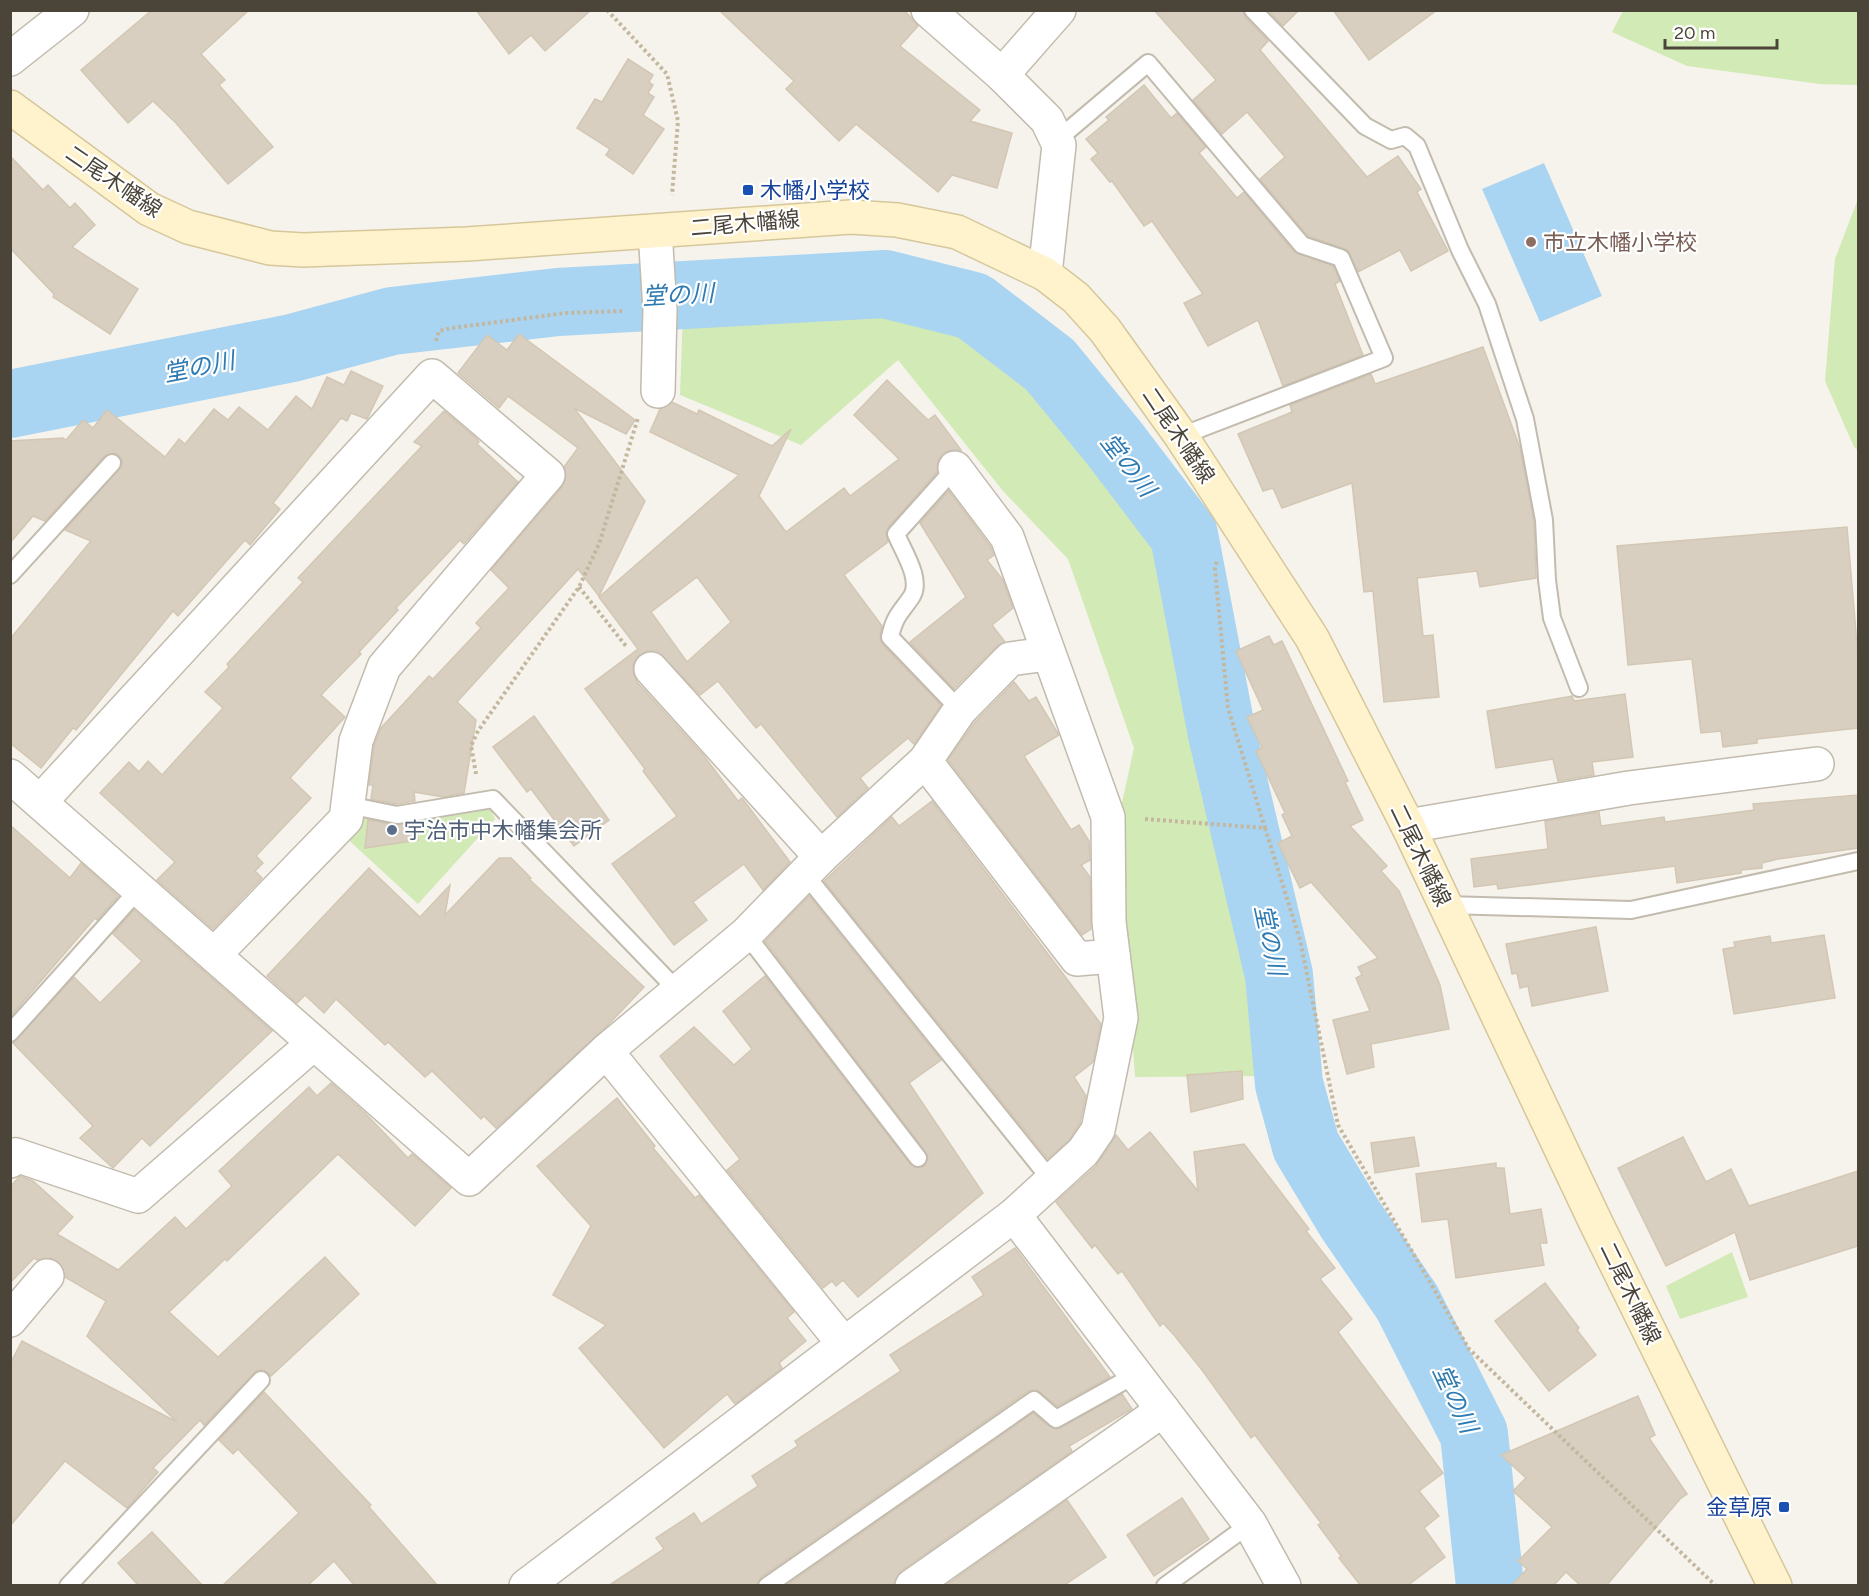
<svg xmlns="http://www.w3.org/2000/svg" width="1869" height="1596" font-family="Figtree,'Noto Sans JP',sans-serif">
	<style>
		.green { fill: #d2eab5 }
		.water { fill: #a9d4f2 }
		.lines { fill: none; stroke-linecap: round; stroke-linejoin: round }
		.river { stroke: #a9d4f2; stroke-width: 68 }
		.building { fill: #d8cfc1; stroke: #d3c7b4; stroke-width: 1.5; fill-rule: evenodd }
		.lane-casing { stroke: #c2bbae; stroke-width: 20 }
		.street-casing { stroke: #c2bbae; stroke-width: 36 }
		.secondary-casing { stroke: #d6c79b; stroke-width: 36 }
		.path { stroke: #c4b79f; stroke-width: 4; stroke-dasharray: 3 3; stroke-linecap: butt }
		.lane { stroke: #fff; stroke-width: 16 }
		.street { stroke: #fff; stroke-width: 33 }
		.secondary { stroke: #fff3cd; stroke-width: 33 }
		.transit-dot { fill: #1a4fb4; stroke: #fff; stroke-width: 2 }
		.education-dot { fill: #8d6e63; stroke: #fff; stroke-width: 2 }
		.service-dot { fill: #5c6f8a; stroke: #fff; stroke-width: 2 }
		.labels { text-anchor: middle; stroke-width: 4.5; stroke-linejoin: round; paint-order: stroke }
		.street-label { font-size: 22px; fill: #4b4439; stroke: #fff }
		.transit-label { font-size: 22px; fill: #164399; stroke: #fff; text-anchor: start }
		.education-label { font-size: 22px; fill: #785e54; stroke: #fff; text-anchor: start }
		.service-label { font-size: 22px; fill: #4e5e75; stroke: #fff; text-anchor: start }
		.water-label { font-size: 24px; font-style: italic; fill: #2e7ab2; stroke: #fff }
	</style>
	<rect width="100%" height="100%" fill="#f6f3ec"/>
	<g class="green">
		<polygon points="1623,11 1858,11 1858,85 1820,84 1687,66 1612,32"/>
		<polygon points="1858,199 1858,450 1854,447 1825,381 1835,259"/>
		<polygon points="887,305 967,322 1039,377 1164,546 1263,973 1269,1076 1135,1077 1118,821 1134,748 1068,559 1003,491 898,360 801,445 680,395 683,310"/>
		<polygon points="489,807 495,819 418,904 342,834 354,813 399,823 431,815"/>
		<polygon points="1732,1252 1748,1297 1680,1319 1666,1286"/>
	</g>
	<polygon class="water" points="1544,163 1602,296 1540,322 1482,189"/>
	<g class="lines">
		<polyline class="river" points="10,404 292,348 392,321 558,302 885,284 973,306 1050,365 1114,443 1184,535 1222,734 1279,975 1289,1084 1306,1146 1350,1219 1407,1302 1474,1434 1490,1586"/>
	</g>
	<g class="building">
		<polygon points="152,10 249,10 201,54 225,80 219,85 273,147 228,184 176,123 153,101 128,123 81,70"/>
		<polygon points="476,10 591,10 545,51 531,35 509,54"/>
		<polygon points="719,10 904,10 918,26 900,46 980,110 970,121 1012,133 997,188 952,175 938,192 856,124 839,141 786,89 794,81"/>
		<polygon points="1154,10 1243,10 1245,17 1268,41 1260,50 1367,177 1398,156 1421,189 1417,192 1448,251 1411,271 1400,250 1358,272 1348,250 1308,236 1260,179 1285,157 1247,112 1222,134 1193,100 1216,80"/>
		<polygon points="1268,10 1299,10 1283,26"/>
		<polygon points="1333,10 1437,10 1369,60"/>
		<polygon points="628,59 653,75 649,82 653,85 648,93 654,97 643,115 664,129 633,174 606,155 610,149 577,128 595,99 602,102"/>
		<polygon points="1144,85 1171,118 1177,113 1206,147 1199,153 1237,198 1244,192 1294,252 1333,266 1340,281 1335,284 1363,355 1283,386 1258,320 1208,346 1184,303 1203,294 1152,221 1144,226 1112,181 1110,182 1091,159 1098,153 1086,139 1109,120 1106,117"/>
		<polygon points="10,156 43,190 48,185 70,208 75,203 95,225 72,247 138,289 110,334 53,297 54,294 10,248"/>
		<polygon points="519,334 635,420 626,434 574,408 645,501 599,596 578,569 457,702 476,720 464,793 443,797 414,792 415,801 397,804 371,799 373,785 369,785 374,746 381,728 429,676 433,679 481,628 476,623 509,588 491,570 562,487 566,478 564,467 578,448 508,396 499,408 458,373 487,335 507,350"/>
		<polygon points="1483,347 1520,448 1534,521 1536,578 1480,587 1477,571 1417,578 1423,636 1433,635 1439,697 1384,702 1373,591 1364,592 1352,483 1282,508 1273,488 1263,491 1238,434 1292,412 1290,405 1371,374 1375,384"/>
		<polygon points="351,371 383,386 367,419 351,413 347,421 341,418 273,503 280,509 250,545 245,540 178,616 173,611 76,730 73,728 41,768 10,743 10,639 91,541 65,530 122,465 122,459 115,453 105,456 45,521 33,516 10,543 10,441 63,438 66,440 83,420 93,428 107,410 165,457 179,439 185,444 214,409 228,420 239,407 268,430 296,396 312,409 327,377 344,385"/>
		<path d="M887 380 928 420 935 415 961 450H952L943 453 938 461 937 472 888 528 886 533 888 542 844 575 882 626 880 635 882 644 941 705 914 744 908 738 860 778 868 788 837 817 761 724 756 728 718 681 700 695 657 651H647L638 656 633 664V672L637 682 704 756 738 801 742 798 790 862 763 890 744 864 693 902 707 920 674 945 612 864 677 816 643 771 645 769 585 689 638 649 599 597 739 475 650 432 660 409 672 402 697 414 699 410 772 446 791 429 759 496 786 532 844 488 850 496 899 459 854 415ZM697 577 731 622 687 662 651 612Z"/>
		<polygon points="444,411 477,439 479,442 477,444 518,482 464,544 460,540 396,608 398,610 359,652 361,654 321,695 345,717 290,778 311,798 256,856 263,863 255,871 262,878 213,929 157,880 175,862 100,793 129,762 139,772 148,761 162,775 223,708 205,692 229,667 227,664 303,582 298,578 422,446 414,442"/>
		<polygon points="949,491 990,546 994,555 987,560 1003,580 1013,608 992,625 1005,642 997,646 954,689 910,642 966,597 920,523"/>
		<polygon points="1847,527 1858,656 1858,728 1757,739 1757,743 1723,747 1721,731 1701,733 1692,659 1628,665 1617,546"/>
		<polygon points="1269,636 1274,645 1282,641 1348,781 1345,782 1363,820 1350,826 1387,866 1381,871 1399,891 1440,985 1449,1029 1371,1044 1374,1067 1347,1074 1333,1020 1370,1011 1356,978 1362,975 1358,967 1378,958 1311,882 1300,888 1278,843 1292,836 1282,815 1285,813 1256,751 1262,748 1247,717 1263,710 1236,651"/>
		<polygon points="1014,682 1029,701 1036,697 1059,735 1024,756 1071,830 1079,825 1089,841 1090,860 1081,865 1090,877 1091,929 1082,935 948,760 975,722"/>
		<polygon points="1625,694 1633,757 1592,762 1594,775 1558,781 1553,759 1496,768 1487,711 1572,696 1574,701"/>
		<polygon points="534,716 609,820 574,846 531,789 527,792 493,747"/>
		<polygon points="1858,795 1858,848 1778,859 1762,863 1762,868 1741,870 1741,873 1677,883 1675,866 1498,889 1497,884 1474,887 1471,859 1548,849 1545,821 1599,812 1601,826 1664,817 1665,822 1754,810 1753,804"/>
		<polygon points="932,801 1101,1024 1093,1062 1074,1077 1086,1096 1080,1123 1069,1140 1048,1159 824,881 892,817 899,826"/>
		<polygon points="368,820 395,825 416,822 418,840 365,848"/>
		<polygon points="10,825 70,878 81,863 118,896 97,920 95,918 10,1017"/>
		<polygon points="499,858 511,858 531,878 529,879 644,987 608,1025 496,1128 484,1116 481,1119 432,1071 425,1077 388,1042 385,1045 336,999 324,1013 305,995 297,1003 267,976 369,868 420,917 450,885 445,915"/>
		<polygon points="809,896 941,1060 909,1083 983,1193 858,1297 843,1280 836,1286 832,1281 823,1288 727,1170 740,1159 660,1056 694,1027 734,1065 752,1049 723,1011 765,976 910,1164 919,1168 925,1166 928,1157 926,1152 765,941"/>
		<polygon points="134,910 272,1031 150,1146 142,1138 113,1168 80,1138 93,1126 13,1043 74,977 100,1003 142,961 113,934"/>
		<polygon points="1596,927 1608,991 1532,1006 1528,986 1520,988 1517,973 1512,974 1506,944"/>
		<polygon points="1824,935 1835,998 1734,1014 1723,949 1735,947 1734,942 1770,936 1771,943"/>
		<polygon points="1242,1071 1243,1099 1191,1112 1187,1075"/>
		<polygon points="331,1083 366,1114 408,1158 412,1154 451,1188 415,1226 338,1154 227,1261 225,1259 169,1312 218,1357 325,1257 359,1294 271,1376 264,1370 257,1370 204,1425 200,1420 153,1468 158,1472 127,1508 65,1461 10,1526 10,1364 22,1341 177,1422 87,1336 106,1301 65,1277 59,1262 51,1258 37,1260 34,1258 10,1283 10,1187 20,1176 33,1181 73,1217 57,1234 118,1270 175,1217 186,1229 232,1186 219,1171 309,1087 317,1096"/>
		<polygon points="617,1098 655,1146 653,1148 695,1198 699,1195 794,1312 787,1318 806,1341 779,1363 782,1368 735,1404 727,1394 664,1448 579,1348 606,1325 553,1295 591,1226 537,1166"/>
		<polygon points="1150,1132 1198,1191 1194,1152 1244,1144 1309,1229 1306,1231 1335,1268 1320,1279 1352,1319 1338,1332 1443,1473 1419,1491 1439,1516 1424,1528 1445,1557 1407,1586 1361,1586 1339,1558 1341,1556 1318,1525 1321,1523 1255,1435 1251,1438 1202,1370 1174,1335 1163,1323 1160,1326 1122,1271 1118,1274 1095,1245 1092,1248 1056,1202 1096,1166 1116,1135 1128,1150"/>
		<polygon points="1414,1137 1419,1166 1375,1173 1371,1143"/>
		<polygon points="1683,1137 1706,1182 1731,1169 1749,1206 1858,1171 1858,1246 1750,1280 1735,1232 1666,1266 1618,1168"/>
		<polygon points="1496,1163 1496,1168 1504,1168 1510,1214 1541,1209 1547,1243 1540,1243 1544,1265 1456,1278 1448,1219 1422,1222 1416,1174"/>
		<polygon points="1015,1248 1110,1377 1057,1406 1037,1390 1028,1391 761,1577 757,1586 608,1586 664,1549 656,1538 694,1513 701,1524 758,1486 752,1476 798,1446 795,1441 901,1371 890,1355 984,1295 972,1277"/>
		<polygon points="1545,1283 1579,1328 1577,1330 1596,1355 1549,1391 1495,1321"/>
		<polygon points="264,1392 371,1505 369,1507 438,1586 355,1586 334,1561 307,1586 222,1586 299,1513 238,1449 233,1454 219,1440"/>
		<polygon points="1122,1394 1132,1409 1069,1446 1072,1451 901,1571 894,1586 786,1586 1033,1413 1050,1427 1060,1428"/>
		<polygon points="1638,1396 1655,1435 1649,1438 1687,1494 1680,1499 1606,1586 1581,1586 1566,1572 1553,1586 1511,1586 1527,1569 1518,1561 1552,1527 1513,1491 1526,1478 1501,1455"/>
		<polygon points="1182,1498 1209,1539 1154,1576 1127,1535"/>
		<polygon points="1067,1500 1106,1557 1063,1586 945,1586"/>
		<polygon points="152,1532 203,1586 139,1586 118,1563"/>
	</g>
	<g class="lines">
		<g class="lane-casing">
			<g id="lane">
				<polyline points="1253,10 1365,126 1391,140 1405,136 1417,146 1460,250 1487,304 1525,419 1544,520 1547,580 1552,618 1579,688"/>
				<polyline points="1057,140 1148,63 1302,245 1341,258 1384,358 1181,436"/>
				<path d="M955 468 896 534C903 551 922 579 912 596 900 614 895 615 890 637L960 710"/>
				<polyline points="10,575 112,463"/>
				<polyline points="348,805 397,815 493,799 678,991"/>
				<polyline points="805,874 1051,1180"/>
				<polyline points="1446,905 1631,910 1858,861"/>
				<polyline points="746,934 918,1158"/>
				<polyline points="10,1033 139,889"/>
				<polyline points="68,1586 261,1380"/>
				<polyline points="767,1586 1034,1400 1056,1419 1135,1375"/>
				<polyline points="1165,1586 1250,1524"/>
			</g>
		</g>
		<g class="street-casing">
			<g id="street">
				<polyline points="928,10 1002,75 1047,120 1059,145 1045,274"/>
				<polyline points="10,59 72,10"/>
				<polyline points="1002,75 1059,10"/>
				<polyline points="655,231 660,310 658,391"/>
				<polyline points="651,669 821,857"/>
				<polyline points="925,761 1077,959 1113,956"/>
				<polyline points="10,776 469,1179 606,1051 746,934 821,857 925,761 960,710 1010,659 1047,654"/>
				<polyline points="40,802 432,376 548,475 384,667 356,741 346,819 214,955"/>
				<polyline points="1408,826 1629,788 1817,764"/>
				<polyline points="606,1051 844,1344"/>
				<polyline points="10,1161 16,1155 138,1196 314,1043"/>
				<polyline points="1014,1215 1250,1524 1284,1586"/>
				<polyline points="10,1320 47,1276"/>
				<polyline points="526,1586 1014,1215 1083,1152 1098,1130 1121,1018 1109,922 1108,817 1007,537 955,468"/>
				<polyline points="912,1586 1163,1410"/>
			</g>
		</g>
		<g class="secondary-casing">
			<polyline id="secondary" points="10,107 149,209 188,227 270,248 303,250 467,244 851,217 897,220 957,232 1045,274 1076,298 1105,330 1181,436 1312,638 1408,826 1596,1223 1775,1586"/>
		</g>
		<g class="path">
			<polyline points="607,10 667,74 678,121 672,195"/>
			<polyline points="436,341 439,331 452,328 566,313 623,311"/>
			<polyline points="579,587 626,646"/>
			<polyline points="476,774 471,746 478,731 579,587 599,544 638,418"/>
			<polyline points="1145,819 1265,828 1228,708 1215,569 1217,560"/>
			<polyline points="1265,828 1300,940 1338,1125 1469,1349 1716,1586"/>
		</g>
		<use href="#lane" class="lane"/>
		<use href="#street" class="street"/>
		<use href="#secondary" class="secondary"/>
	</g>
	<g class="transit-dot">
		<rect x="742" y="184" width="12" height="12" rx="3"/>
		<rect x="1778" y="1501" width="12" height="12" rx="3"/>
	</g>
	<circle class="education-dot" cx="1531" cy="242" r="6"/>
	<circle class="service-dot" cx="392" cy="830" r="6"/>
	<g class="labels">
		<g class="street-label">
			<text transform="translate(114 181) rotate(34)" y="8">二尾木幡線</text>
			<text transform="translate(745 223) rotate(-5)" y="8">二尾木幡線</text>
			<text transform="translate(1179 435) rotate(56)" y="8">二尾木幡線</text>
			<text transform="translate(1421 855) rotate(64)" y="8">二尾木幡線</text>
			<text transform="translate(1631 1293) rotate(64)" y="8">二尾木幡線</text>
		</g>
		<g class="transit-label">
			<text x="760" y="198">木幡小学校</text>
			<text x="1772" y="1515" text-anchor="end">金草原</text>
		</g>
		<g class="education-label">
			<text x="1543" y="250">市立木幡小学校</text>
		</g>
		<g class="service-label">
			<text x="404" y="838">宇治市中木幡集会所</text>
		</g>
		<g class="water-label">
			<text transform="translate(678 295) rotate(-3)" y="8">堂の川</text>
			<text transform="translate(199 367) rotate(-11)" y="8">堂の川</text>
			<text transform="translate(1128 465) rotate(52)" y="8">堂の川</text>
			<text transform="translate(1270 940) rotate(78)" y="8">堂の川</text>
			<text transform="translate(1455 1399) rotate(65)" y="8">堂の川</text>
		</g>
	</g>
	<rect width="1869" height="1596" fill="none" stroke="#4b4439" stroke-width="24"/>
	<path d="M1665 39v9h112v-9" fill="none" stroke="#4b4439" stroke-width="3"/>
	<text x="1674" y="39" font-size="18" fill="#4b4439" stroke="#ffffff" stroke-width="4.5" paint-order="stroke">20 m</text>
</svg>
